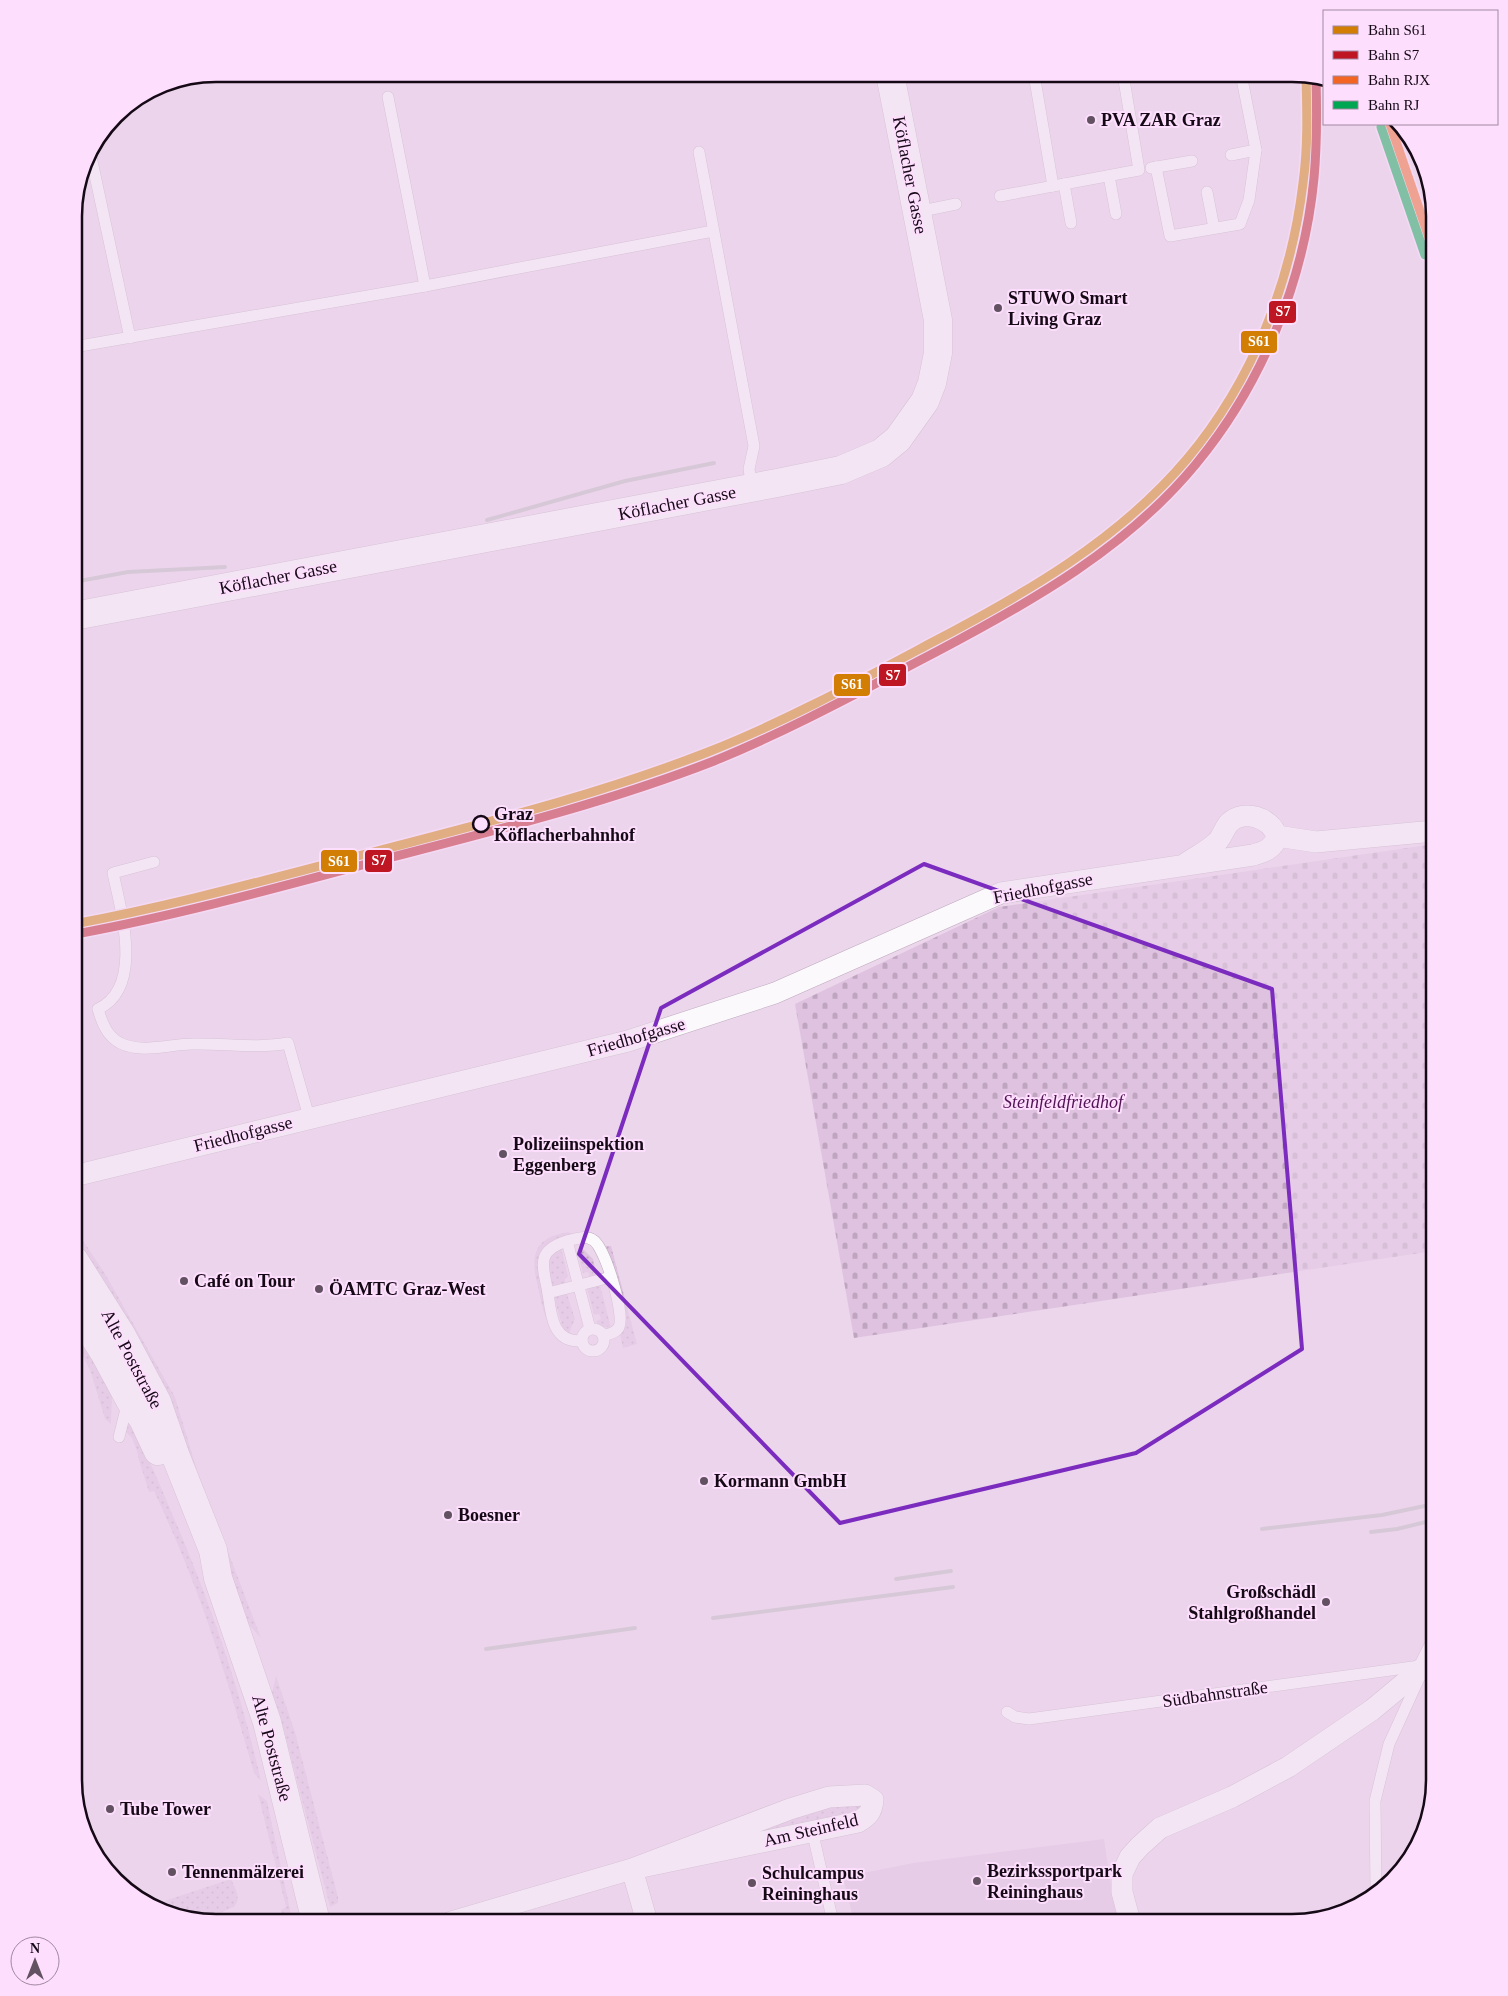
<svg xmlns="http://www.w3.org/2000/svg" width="1508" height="1996" font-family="'Times New Roman',serif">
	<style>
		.grass { fill: url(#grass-dots) }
		.cemetery { fill: url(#cemetery-stones) }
		.garden { fill: #dfc2df }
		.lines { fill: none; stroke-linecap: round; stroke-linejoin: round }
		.lane-casing { stroke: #bcabbc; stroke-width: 12 }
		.street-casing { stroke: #bcabbc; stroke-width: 22 }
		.secondary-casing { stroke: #bcabbc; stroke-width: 29 }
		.lane { stroke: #fcf9fc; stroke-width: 11 }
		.street { stroke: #fcf9fc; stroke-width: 21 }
		.secondary { stroke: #fcf9fc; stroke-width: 28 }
		.rail { stroke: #bdb8bd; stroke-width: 4 }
		.rail-1-casing { stroke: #fddefd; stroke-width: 12 }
		.rail-2-casing { stroke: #fddefd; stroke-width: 12 }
		.rail-3-casing { stroke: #fddefd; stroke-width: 12 }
		.rail-4-casing { stroke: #fddefd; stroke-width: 12 }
		.rail-1 { stroke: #d27d03; stroke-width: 9 }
		.rail-2 { stroke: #be1622; stroke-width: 9 }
		.rail-3 { stroke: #f26522; stroke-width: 9 }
		.rail-4 { stroke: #00a651; stroke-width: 9 }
		.marked { fill: none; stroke: #7b2cbf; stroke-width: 4; stroke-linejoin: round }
		.poi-dot { fill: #615161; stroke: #fddefd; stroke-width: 2 }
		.stop-dot { fill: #fddefd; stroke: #160916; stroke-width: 2.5 }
		.labels { text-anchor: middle; stroke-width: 4; stroke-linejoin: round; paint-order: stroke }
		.poi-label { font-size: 18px; font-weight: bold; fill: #160916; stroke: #fddefd; text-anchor: start }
		.street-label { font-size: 18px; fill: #160916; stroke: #fddefd }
		.stop-label { font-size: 18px; font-weight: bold; fill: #160916; stroke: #fddefd; text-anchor: start }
		.park-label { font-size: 18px; font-style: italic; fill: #521256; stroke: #fddefd }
		.rim { fill: none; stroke: #160916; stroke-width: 2.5 }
		.line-badge { stroke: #fddefd; stroke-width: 2 }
		.badge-label { font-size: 14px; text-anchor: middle; font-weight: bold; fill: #fff }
	</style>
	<defs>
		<pattern id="grass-dots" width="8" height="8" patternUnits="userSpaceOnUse" patternTransform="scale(1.25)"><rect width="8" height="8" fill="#dfc2df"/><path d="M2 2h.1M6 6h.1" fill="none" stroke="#bfa5bf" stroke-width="1.8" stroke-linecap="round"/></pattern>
		<pattern id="cemetery-stones" width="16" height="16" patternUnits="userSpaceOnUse" patternTransform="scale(1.25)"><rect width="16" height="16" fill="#dfc2df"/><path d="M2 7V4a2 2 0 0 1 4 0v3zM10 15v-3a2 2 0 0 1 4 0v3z" fill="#bfa5bf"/></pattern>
	</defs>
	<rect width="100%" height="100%" fill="#ecd6ec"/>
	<g class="grass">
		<polygon points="74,1227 104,1272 175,1397 197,1470 261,1638 246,1622 102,1283 74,1240"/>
		<path d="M568 1232 573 1234 551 1243 542 1293 548 1317 546 1318C542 1308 540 1297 538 1287 530 1256 533 1238 568 1232Z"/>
		<polygon points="606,1246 611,1246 637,1344 623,1348 620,1335 625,1327 626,1315"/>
		<polygon points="561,1247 568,1276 565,1279 565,1284 552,1287 546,1259"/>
		<polygon points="584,1250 593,1259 597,1276 590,1278 588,1272 583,1273 577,1251"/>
		<path d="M600 1285 610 1324V1327C604 1328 599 1327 596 1321L601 1319 599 1314 594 1315 587 1288Z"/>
		<polygon points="567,1294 575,1319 569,1333 563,1329 554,1297"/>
		<polygon points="74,1321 112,1394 111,1424 105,1419 90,1370 74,1339"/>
		<path d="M130 1421C149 1457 164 1495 180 1532 214 1613 242 1696 261 1781L254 1773C243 1736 233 1699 221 1663 203 1604 180 1547 154 1491L149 1492 139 1461 137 1451 132 1438 125 1431 126 1424Z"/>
		<polygon points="276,1676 295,1732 338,1897 338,1903 330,1907 281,1719 272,1693"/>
		<polygon points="258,1794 267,1801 292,1919 289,1920 283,1918 281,1910 286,1907"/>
		<polygon points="852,1799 861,1804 860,1808 846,1814 753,1838 748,1833"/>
		<path d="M231 1879C235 1888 242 1898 234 1907L206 1919 152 1905Z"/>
	</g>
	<polygon class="cemetery" points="1434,844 1434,1251 854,1338 795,1004 999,907"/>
	<polygon class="garden" points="1104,1839 1111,1885 1120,1922 854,1922 843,1877 913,1863"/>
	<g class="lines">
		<g class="lane-casing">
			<g id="lane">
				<polyline points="1034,74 1053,186"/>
				<polyline points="388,97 425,286"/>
				<polyline points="90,152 130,338"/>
				<polyline points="699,152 754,446 749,469 752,488"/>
				<polyline points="1231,155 1256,150 1241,74"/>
				<polyline points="1156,167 1170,236 1240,224 1249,200 1256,150"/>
				<polyline points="1151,168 1192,161"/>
				<polyline points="1109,176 1116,214"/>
				<polyline points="1064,184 1071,223"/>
				<polyline points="1207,192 1214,228"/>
				<polyline points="1000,196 1139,170 1123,74"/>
				<polyline points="917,212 956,204"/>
				<polyline points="74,347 425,286 713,231"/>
				<path d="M154 862 113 873C121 911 144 988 98 1009 102 1023 107 1036 120 1043 142 1054 170 1044 192 1044 224 1043 257 1049 288 1043L309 1117"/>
				<path d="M548 1293C543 1266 535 1251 567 1241"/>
				<path d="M590 1329 567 1241C575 1239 585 1235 593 1240 605 1247 625 1314 619 1327 616 1333 609 1334 603 1336"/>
				<circle cx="593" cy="1340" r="11"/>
				<path d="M582 1341C553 1343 551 1316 548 1293L611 1277"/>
				<polyline points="119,1437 125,1413 132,1404"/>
				<polyline points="1007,1712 1015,1717 1029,1719 1420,1666"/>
				<polyline points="812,1830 833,1922"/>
				<polyline points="1376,1892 1375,1801 1389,1744 1420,1676"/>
			</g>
		</g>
		<g class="street-casing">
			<g id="street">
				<polyline points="1277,836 1316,842 1434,831"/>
				<path d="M74 1176 628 1041 775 993 1001 893 1253 855C1264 852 1275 848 1277 836 1270 817 1244 809 1229 823 1224 829 1222 837 1217 842 1208 851 1195 857 1185 864"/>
				<polyline points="632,1869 647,1922"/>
				<path d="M451 1922 632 1869 858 1822C868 1816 872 1812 873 1800L865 1795 829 1797 790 1809 632 1869"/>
				<polyline points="1130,1922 1122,1892 1122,1874 1130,1857 1140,1846 1160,1828 1232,1797 1288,1767 1372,1710 1425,1666 1434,1648"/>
			</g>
		</g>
		<g class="secondary-casing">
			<g id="secondary">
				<polyline points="74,616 777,483 841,470 881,453 898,439 925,401 932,383 938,353 938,320 890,74"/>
				<polyline points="74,1260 122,1336 157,1402 176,1457 213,1550 218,1578 267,1722 316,1922"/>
				<polyline points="74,1305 105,1354 132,1404 143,1419 158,1451"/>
			</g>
		</g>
		<use href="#lane" class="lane"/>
		<use href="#street" class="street"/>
		<use href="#secondary" class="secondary"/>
		<g class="rail">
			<polyline points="487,520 625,481 714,463"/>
			<polyline points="74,582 128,572 225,567"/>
			<polyline points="1262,1529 1382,1515 1434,1504"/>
			<polyline points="1371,1532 1397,1529 1434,1520"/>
			<polyline points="896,1579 951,1571"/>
			<polyline points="713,1618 953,1587"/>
			<polyline points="486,1649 635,1628"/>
		</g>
		<g class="rail-1-casing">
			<path id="rail-1" d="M74 924C177 905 276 877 377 851 488 822 601 794 708 752 784 722 856 683 929 644 1023 595 1118 541 1187 459 1253 380 1291 283 1303 183 1308 147 1307 112 1306 76"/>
		</g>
		<g class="rail-2-casing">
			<path id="rail-2" d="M76 934C179 915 280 887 381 860 493 831 606 803 714 761 790 730 863 690 936 652 1031 602 1127 548 1196 464 1262 384 1304 282 1314 178 1317 145 1317 112 1316 79"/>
		</g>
		<g class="rail-3-casing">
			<polyline id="rail-3" points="1390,124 1434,252"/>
		</g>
		<g class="rail-4-casing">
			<polyline id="rail-4" points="1381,127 1425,255"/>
		</g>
		<use href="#rail-1" class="rail-1"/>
		<use href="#rail-2" class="rail-2"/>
		<use href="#rail-3" class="rail-3"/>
		<use href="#rail-4" class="rail-4"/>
	</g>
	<path d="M0 0H1508V1996H0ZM924 864 1272 989 1302 1349 1136 1453 840 1523 579 1254 661 1008Z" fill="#ecd6ec" fill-opacity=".55" fill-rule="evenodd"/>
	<path class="marked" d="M924 864 1272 989 1302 1349 1136 1453 840 1523 579 1254 661 1008Z"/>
	<g class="poi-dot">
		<circle cx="1091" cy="120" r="5"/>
		<circle cx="998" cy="308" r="5"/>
		<circle cx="503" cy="1154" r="5"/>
		<circle cx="184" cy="1281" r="5"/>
		<circle cx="319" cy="1289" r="5"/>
		<circle cx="704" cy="1481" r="5"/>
		<circle cx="448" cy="1515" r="5"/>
		<circle cx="1326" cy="1602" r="5"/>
		<circle cx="110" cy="1809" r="5"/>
		<circle cx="172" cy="1872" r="5"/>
		<circle cx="977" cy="1881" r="5"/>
		<circle cx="752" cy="1883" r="5"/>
	</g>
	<circle class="stop-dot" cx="481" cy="824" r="8"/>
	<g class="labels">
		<g class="poi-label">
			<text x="1101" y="126">PVA ZAR Graz</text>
			<text x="1008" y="304">STUWO Smart<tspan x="1008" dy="21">Living Graz</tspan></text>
			<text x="513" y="1150">Polizeiinspektion<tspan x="513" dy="21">Eggenberg</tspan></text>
			<text x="194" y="1287">Café on Tour</text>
			<text x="329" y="1295">ÖAMTC Graz-West</text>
			<text x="714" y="1487">Kormann GmbH</text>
			<text x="458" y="1521">Boesner</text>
			<text x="1316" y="1598" text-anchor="end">Großschädl<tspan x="1316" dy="21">Stahlgroßhandel</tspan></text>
			<text x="120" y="1815">Tube Tower</text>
			<text x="987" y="1877">Bezirkssportpark<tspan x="987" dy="21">Reininghaus</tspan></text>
			<text x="182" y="1878">Tennenmälzerei</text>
			<text x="762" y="1879">Schulcampus<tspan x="762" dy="21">Reininghaus</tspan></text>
		</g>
		<g class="street-label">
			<text transform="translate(910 175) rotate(79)" y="6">Köflacher Gasse</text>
			<text transform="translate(677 503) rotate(-11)" y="6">Köflacher Gasse</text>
			<text transform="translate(278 577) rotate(-11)" y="6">Köflacher Gasse</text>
			<text transform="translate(1043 888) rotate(-11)" y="6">Friedhofgasse</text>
			<text transform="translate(636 1037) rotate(-16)" y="6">Friedhofgasse</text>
			<text transform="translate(243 1134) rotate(-14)" y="6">Friedhofgasse</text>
			<text transform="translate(132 1359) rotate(62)" y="6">Alte Poststraße</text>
			<text transform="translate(1215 1694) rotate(-8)" y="6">Südbahnstraße</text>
			<text transform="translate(272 1748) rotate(75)" y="6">Alte Poststraße</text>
			<text transform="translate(811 1830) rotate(-13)" y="6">Am Steinfeld</text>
		</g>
		<g class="stop-label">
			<text x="494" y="820">Graz<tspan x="494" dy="21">Köflacherbahnhof</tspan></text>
		</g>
		<g class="park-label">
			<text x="1063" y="1108">Steinfeldfriedhof</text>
		</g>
	</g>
	<path d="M0 0H1508V1996H0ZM216 82H1292A134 134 0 0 1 1426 216V1780A134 134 0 0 1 1292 1914H216A134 134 0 0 1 82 1780V216A134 134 0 0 1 216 82Z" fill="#fddefd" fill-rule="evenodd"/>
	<path class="rim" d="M216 82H1292A134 134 0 0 1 1426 216V1780A134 134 0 0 1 1292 1914H216A134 134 0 0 1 82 1780V216A134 134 0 0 1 216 82Z"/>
	<g class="line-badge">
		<rect x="1268" y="300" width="29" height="24" rx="5" fill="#be1622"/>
		<rect x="1240" y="330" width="38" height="24" rx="5" fill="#d27d03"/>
		<rect x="878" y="663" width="29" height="24" rx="5" fill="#be1622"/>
		<rect x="833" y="673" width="38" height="24" rx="5" fill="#d27d03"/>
		<rect x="364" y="849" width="29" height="24" rx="5" fill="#be1622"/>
		<rect x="320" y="849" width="38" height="24" rx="5" fill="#d27d03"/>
	</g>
	<g class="badge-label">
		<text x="1283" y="316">S7</text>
		<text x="1259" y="346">S61</text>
		<text x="893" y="680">S7</text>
		<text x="852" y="689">S61</text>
		<text x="379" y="865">S7</text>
		<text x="339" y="866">S61</text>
	</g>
	<rect x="1323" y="10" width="175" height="115" fill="#fddefd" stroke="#a189a1"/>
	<rect x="1333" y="26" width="25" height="8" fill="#d27d03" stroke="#a189a1"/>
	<text x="1368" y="35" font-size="15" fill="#160916">Bahn S61</text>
	<rect x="1333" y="51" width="25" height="8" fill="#be1622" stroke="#a189a1"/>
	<text x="1368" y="60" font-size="15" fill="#160916">Bahn S7</text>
	<rect x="1333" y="76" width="25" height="8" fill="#f26522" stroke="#a189a1"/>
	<text x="1368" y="85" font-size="15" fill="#160916">Bahn RJX</text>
	<rect x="1333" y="101" width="25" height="8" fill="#00a651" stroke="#a189a1"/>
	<text x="1368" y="110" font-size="15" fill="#160916">Bahn RJ</text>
	<g transform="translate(35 1961)"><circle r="24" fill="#fddefd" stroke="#a189a1"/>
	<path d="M0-4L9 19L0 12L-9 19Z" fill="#615161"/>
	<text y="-8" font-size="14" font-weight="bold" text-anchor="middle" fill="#160916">N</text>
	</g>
</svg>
